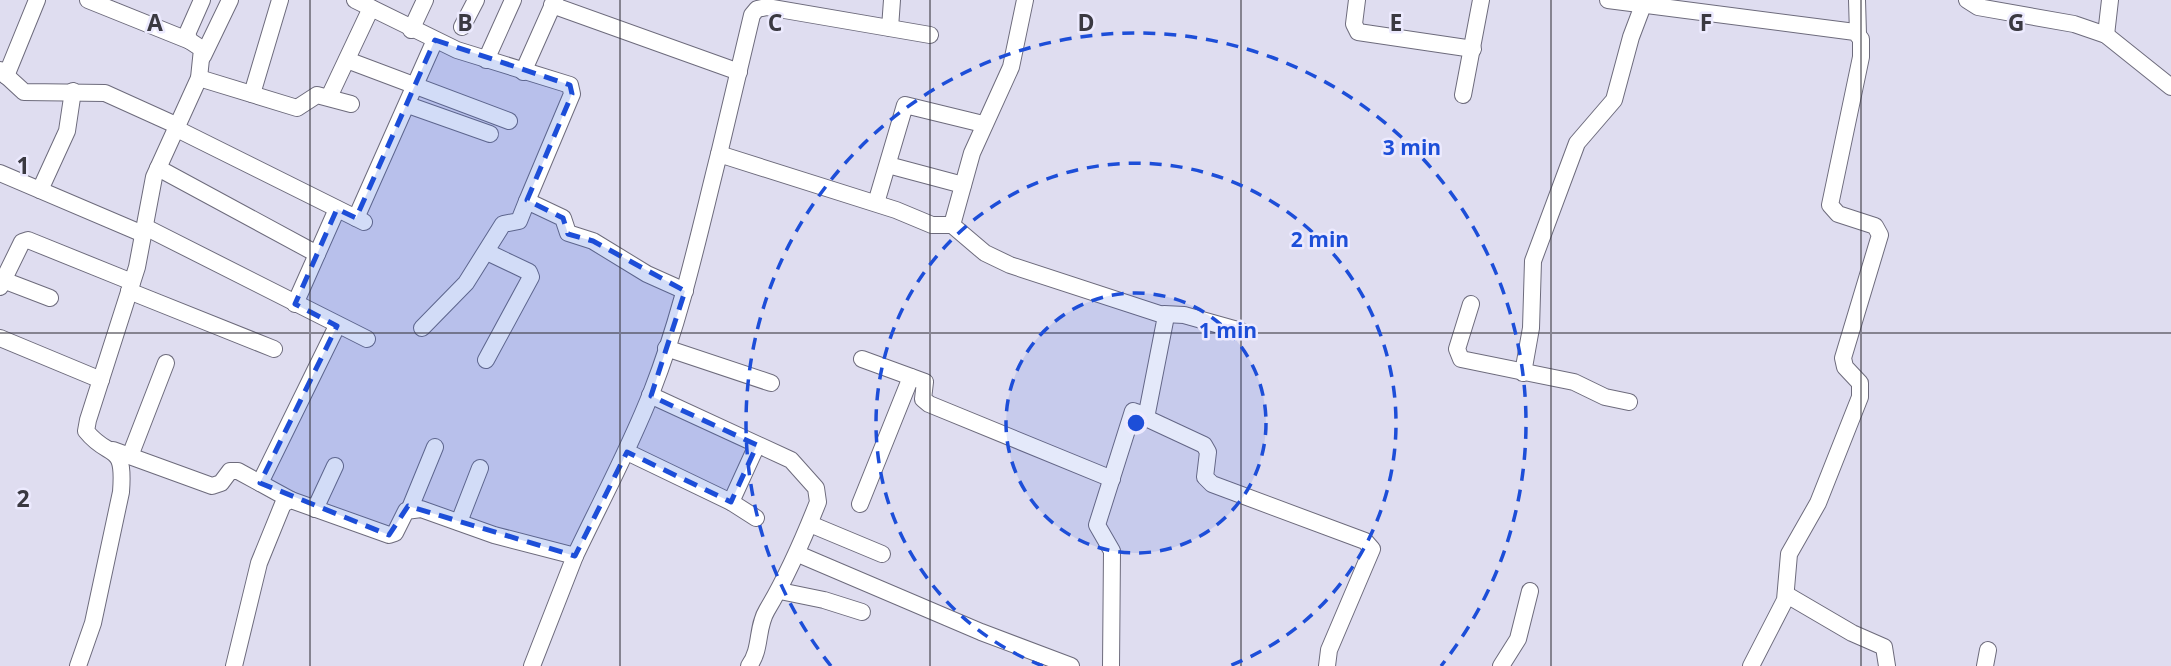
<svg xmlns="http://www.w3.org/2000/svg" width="2171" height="666" font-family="'Open Sans',sans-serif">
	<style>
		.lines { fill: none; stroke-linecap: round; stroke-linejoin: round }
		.minor-casing { stroke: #6d6b7c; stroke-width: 18 }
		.minor { stroke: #fff; stroke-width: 16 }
		.marked { fill: #1d4ed8; fill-opacity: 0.2; stroke: #1d4ed8; stroke-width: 5; stroke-dasharray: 14 9; stroke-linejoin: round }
		.grid { fill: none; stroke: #3a3941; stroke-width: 2; stroke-opacity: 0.55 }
		.ring { fill: none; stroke: #1d4ed8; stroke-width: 3.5; stroke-dasharray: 12 9 }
		.grid-label { font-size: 23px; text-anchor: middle; font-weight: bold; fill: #3a3941; stroke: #eceafe; stroke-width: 5; stroke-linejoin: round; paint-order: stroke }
		.centre { fill: #1d4ed8; stroke: #eceafe; stroke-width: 3.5 }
		.ring-label { font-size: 21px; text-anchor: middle; font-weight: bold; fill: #1d4ed8; stroke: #eceafe; stroke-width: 5; stroke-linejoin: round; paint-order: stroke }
	</style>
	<rect width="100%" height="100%" fill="#dfddf0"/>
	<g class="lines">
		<g class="minor-casing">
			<g id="minor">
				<polyline points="88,0 190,41"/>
				<polyline points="355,0 457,50 570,85 572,94 527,201"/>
				<polyline points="1357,0 1354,24 1358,32 1473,49"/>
				<polyline points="1608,0 1855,32 1861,39 1861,57 1830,205 1838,214 1875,226 1880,235 1843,358 1845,367 1860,383 1860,397 1818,503 1789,554 1785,600 1751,666"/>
				<polyline points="1857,0 1858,34"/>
				<polyline points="1967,0 1978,7 2074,24 2106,35 2171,87"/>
				<polyline points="552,5 739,72"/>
				<polyline points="462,27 476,0"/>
				<polyline points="890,28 892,0"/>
				<polyline points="411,30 425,0"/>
				<polyline points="2106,35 2110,0"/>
				<polyline points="203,56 230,0"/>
				<polyline points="347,60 509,121"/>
				<polyline points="486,60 513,0"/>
				<polyline points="0,70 24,92 105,93 178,126"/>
				<polyline points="523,72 555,0"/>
				<polyline points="6,76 37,0"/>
				<polyline points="199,78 297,108 317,95 351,104"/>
				<polyline points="252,94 280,0"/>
				<polyline points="1463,95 1481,0"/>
				<polyline points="329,97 371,8"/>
				<polyline points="408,105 490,134"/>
				<polyline points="177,129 364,222"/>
				<polyline points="719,154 752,15 757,9 767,7 930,35"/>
				<polyline points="888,165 963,185"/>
				<polyline points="158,168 317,254"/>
				<polyline points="0,173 143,234"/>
				<polyline points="40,190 67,131 73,91"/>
				<polyline points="876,203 905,105 983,124"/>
				<polyline points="356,218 435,40"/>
				<polyline points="952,225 972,153 1011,67 1025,0"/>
				<polyline points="145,227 367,339"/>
				<polyline points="3,280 50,298"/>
				<polyline points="0,287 22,242 28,240 132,282"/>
				<polyline points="129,291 274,349"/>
				<polyline points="295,304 337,209"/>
				<polyline points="1471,304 1457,349 1461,359 1574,382 1605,397 1629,402"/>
				<polyline points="1164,314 1184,315 1241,331"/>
				<polyline points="422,328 466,283 503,224 519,221 527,201 563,218 568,233 593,241 647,274 685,291"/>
				<polyline points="0,338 101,380"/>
				<polyline points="666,348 771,383"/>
				<polyline points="862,359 925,382 923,399 929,404 1112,479"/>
				<polyline points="486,360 531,277 529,272 487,252"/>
				<polyline points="1523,373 1531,328 1533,261 1577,143 1614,100 1631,37 1645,0"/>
				<path d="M650 395 791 460 816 488 818 502C803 540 788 575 767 610 756 628 762 648 749 666"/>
				<polyline points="113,450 212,486 221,483 230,471 238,471 291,500"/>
				<polyline points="627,452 731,502 756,518"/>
				<polyline points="130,456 166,363"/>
				<polyline points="260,483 337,326"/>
				<polyline points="731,502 757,445"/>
				<polyline points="860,504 911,377"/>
				<polyline points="410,508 435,447"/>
				<polyline points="315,509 335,466"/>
				<polyline points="459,522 480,468"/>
				<polyline points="810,524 882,554"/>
				<polyline points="798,554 981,632 1071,666"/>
				<polyline points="780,591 824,600 862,612"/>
				<polyline points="1787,595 1852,633 1884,647 1887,666"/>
				<path d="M78 666 93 623 121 492C125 440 110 461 86 431L88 420 137 267 154 177 199 78 202 49 190 41 187 34 202 0"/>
				<path d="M234 666 259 563 283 504 291 500 389 535 395 533 406 511 421 509 494 535 575 556C601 501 630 448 652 391 682 314 699 233 719 154L896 210 932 225H952L985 253 1010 265 1166 316 1146 418 1204 445 1208 452 1205 477 1212 484 1365 541 1372 549 1329 650 1327 666"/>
				<polyline points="532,666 575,556"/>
				<polyline points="1111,666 1112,551 1097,525 1133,411 1145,415"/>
				<polyline points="1501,666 1518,639 1530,591"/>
				<polyline points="1985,666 1988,650"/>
			</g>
		</g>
		<use href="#minor" class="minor"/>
	</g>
	<path class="marked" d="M435 40 570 85 572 94 527 200 563 218 568 234 593 241 685 291 651 396 757 445 731 502 627 452 575 556 408 506 389 535 260 483 337 326 295 304 337 209 356 218Z"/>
	<path class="grid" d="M310 0V666M620 0V666M930 0V666M1241 0V666M1551 0V666M1861 0V666M0 333H2171"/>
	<circle cx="1136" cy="423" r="130" fill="#1d4ed8" fill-opacity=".12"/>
	<g class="ring">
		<circle cx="1136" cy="423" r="130"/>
		<path d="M1043 666A260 260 0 1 1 1229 666"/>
		<path d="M831 666A390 390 0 1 1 1441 666"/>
	</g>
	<g class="grid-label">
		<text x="155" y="31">A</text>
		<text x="465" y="31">B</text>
		<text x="775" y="31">C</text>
		<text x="1086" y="31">D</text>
		<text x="1396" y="31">E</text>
		<text x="1706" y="31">F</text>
		<text x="2016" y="31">G</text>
		<text x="23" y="174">1</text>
		<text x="23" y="507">2</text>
	</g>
	<circle cx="1136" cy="423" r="10" class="centre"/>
	<g class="ring-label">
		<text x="1412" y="155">3 min</text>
		<text x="1320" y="247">2 min</text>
		<text x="1228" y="338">1 min</text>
	</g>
</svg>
